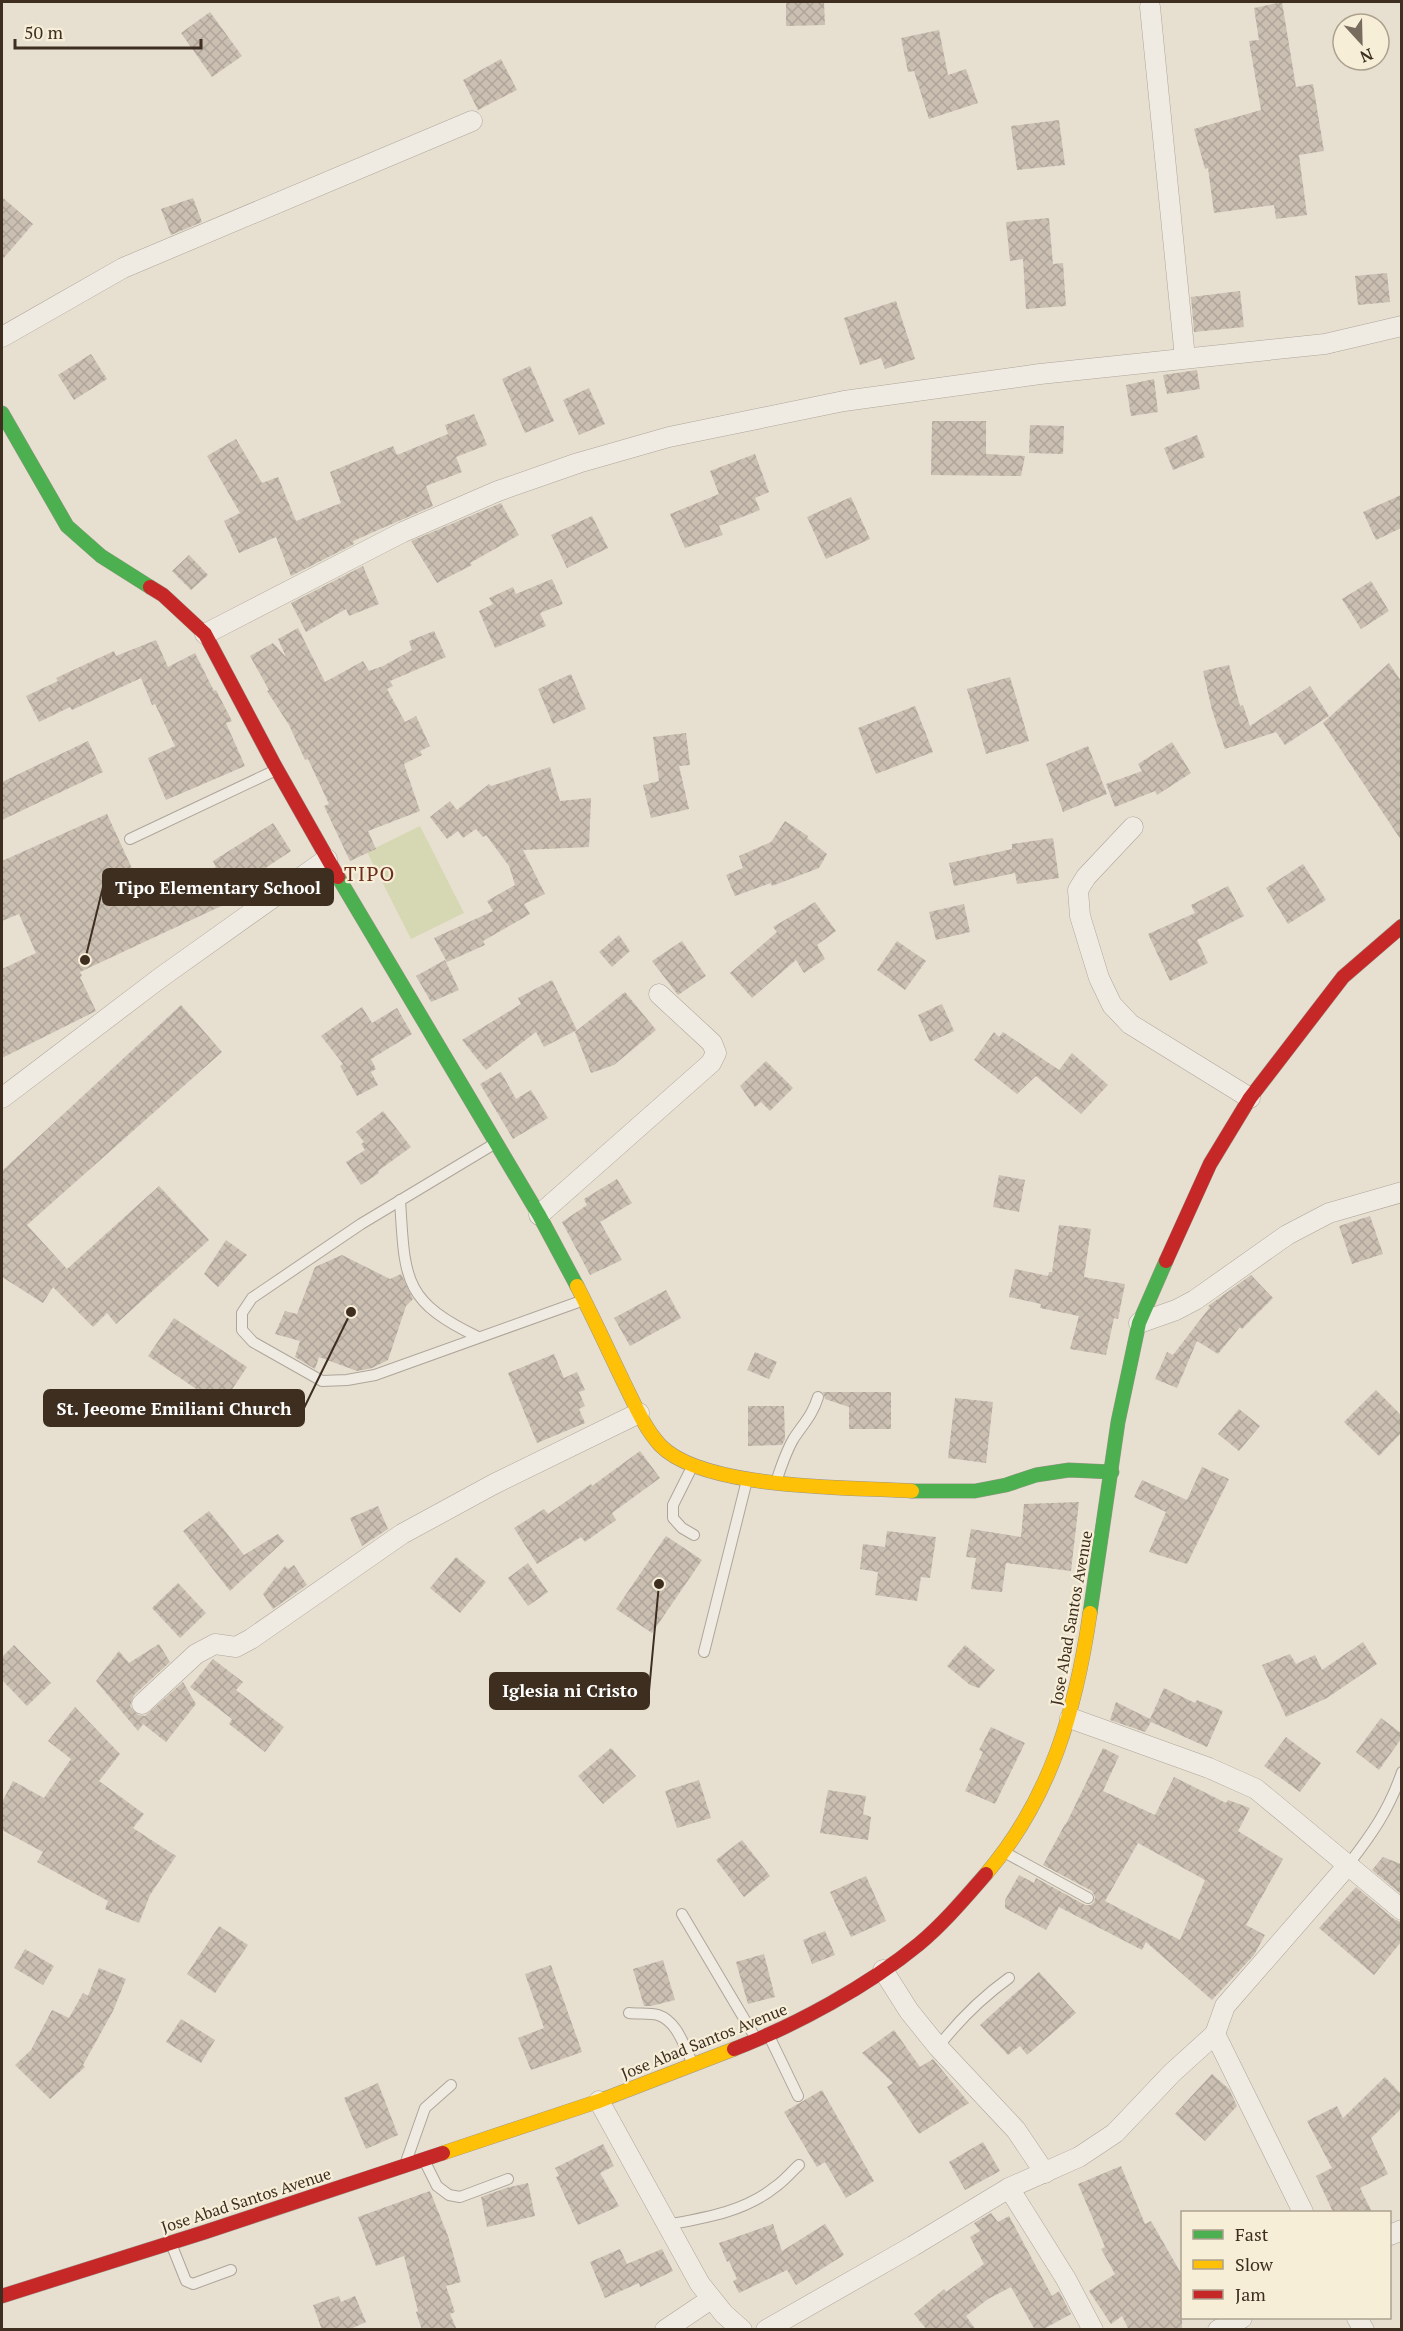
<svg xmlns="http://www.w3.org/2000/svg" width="1403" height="2331" font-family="'PT Serif',serif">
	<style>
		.green { fill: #d6d7b3 }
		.building { fill: url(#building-cross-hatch); fill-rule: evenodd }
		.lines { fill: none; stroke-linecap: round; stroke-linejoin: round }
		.lane-casing { stroke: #ada599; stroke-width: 12 }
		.street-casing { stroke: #ada599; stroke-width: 21 }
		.fast-casing { stroke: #9c958a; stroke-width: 15 }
		.slow-casing { stroke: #9c958a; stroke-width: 15 }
		.jam-casing { stroke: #9c958a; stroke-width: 15 }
		.lane { stroke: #efebe3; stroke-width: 10 }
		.street { stroke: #efebe3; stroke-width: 20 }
		.fast { stroke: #4caf50; stroke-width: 14 }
		.slow { stroke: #ffc107; stroke-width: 14 }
		.jam { stroke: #c62828; stroke-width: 14 }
		.labels { text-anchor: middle; stroke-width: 4.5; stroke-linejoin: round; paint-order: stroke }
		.street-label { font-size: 16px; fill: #3d2e20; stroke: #f7eed8 }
		.quarter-label { font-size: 20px; letter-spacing: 1.5px; fill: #6b2e1e; stroke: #f7eed8 }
		.leader { fill: none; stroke: #3d2e20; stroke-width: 2 }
		.callout-dot { fill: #3d2e20; stroke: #f7eed8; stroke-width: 2 }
		.callout { fill: #3d2e20; stroke: #3d2e20; stroke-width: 2 }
		.callout-label { font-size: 18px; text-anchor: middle; font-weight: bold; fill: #fff }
	</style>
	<defs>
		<pattern id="building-cross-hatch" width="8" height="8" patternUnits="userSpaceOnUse" patternTransform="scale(1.5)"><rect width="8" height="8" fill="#cbbfb2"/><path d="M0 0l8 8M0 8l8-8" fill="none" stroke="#afa499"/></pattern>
	</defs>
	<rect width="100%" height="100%" fill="#e7e0d1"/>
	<polygon class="green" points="420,826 464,913 411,939 367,852"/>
	<g class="building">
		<polygon points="786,2 824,2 825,25 786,26"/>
		<polygon points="1282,2 1296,87 1313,84 1324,151 1299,155 1307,215 1276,219 1274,205 1214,213 1208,168 1205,169 1194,129 1261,110 1249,41 1259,40 1254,8"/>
		<polygon points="210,12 242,56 212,77 181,33"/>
		<polygon points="939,30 948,75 966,69 978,103 929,119 914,71 908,72 901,38"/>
		<polygon points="501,59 517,90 478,110 463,80"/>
		<polygon points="1059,120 1065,165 1017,170 1011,126"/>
		<polygon points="2,197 33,224 2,260"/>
		<polygon points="193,198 202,222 171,235 161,209"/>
		<polygon points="1049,218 1053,264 1063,263 1066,306 1026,309 1023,259 1010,261 1006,222"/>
		<polygon points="1387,273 1390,302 1358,305 1355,276"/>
		<polygon points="1240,291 1244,327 1194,332 1191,297"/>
		<polygon points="896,301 915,359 885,369 881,358 860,365 844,318"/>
		<polygon points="91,354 107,379 74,400 58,375"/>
		<polygon points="530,366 554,421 525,433 502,379"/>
		<polygon points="1197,370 1200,389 1167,394 1163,375"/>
		<polygon points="1154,379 1158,412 1131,416 1126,385"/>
		<polygon points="589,388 605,424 579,435 563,400"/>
		<polygon points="474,414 487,445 456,457 462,472 426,486 433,506 353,541 354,544 291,576 276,537 239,553 224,521 240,513 207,456 236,439 262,483 278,477 296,521 341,503 330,472 393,446 397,455 448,434 445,425"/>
		<polygon points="932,421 986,421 986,454 1025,456 1021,476 931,475"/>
		<polygon points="1030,425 1064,426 1063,454 1029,453"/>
		<polygon points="1197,435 1205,457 1173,470 1164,448"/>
		<polygon points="755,454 769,492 755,498 760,510 719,526 723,535 685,548 670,514 719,494 710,471"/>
		<polygon points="1401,495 1401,528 1376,540 1363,512"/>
		<polygon points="851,497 870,539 826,559 807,517"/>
		<polygon points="501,503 519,535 470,563 472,565 437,583 411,541"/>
		<polygon points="592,516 608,548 567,568 551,535"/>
		<polygon points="189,555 208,575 191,590 172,571"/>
		<polygon points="363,566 379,604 349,616 346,609 306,632 291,603"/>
		<polygon points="552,579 563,604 540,613 546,626 495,648 479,611 493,604 489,598 513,587 516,594"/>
		<polygon points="1371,581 1389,611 1361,629 1342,599"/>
		<polygon points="298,628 325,682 363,661 369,671 383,666 412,650 409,641 434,631 446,657 390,681 393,686 387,689 405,722 416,716 430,746 420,751 422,755 404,764 420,811 368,831 376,849 350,861 324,806 329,804 308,759 305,760 289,725 267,691 269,690 250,656 273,643 286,657 278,639"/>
		<polygon points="156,640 168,667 195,653 214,691 216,690 232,721 226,723 245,766 166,800 148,758 175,746 155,704 152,705 141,678 72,710 70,707 39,722 26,696 58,681 56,678 114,651 116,656"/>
		<polygon points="1389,663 1401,681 1401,840 1323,723"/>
		<polygon points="1229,665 1240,706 1243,705 1250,726 1310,686 1329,716 1285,745 1276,732 1225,749 1212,710 1203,671"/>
		<polygon points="571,674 586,709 553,724 538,689"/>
		<polygon points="1010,677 1029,741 986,754 967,689"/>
		<polygon points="915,706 933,752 876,774 858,728"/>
		<polygon points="686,733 690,765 679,766 689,809 651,818 643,785 659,781 653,737"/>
		<polygon points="88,741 103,772 2,820 2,782"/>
		<polygon points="1172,742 1191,773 1157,795 1155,791 1115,807 1106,784 1142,771 1138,764"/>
		<polygon points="1088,746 1107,794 1063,812 1046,764"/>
		<polygon points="550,767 560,801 591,798 589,847 523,850 545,894 524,904 530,914 483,941 485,945 447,962 434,938 493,911 487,901 515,885 509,866 486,835 483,837 476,829 463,838 458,831 447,839 430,817 450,801 457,810 489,784 491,786"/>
		<polygon points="107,814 147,901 216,867 213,861 273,823 291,851 228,893 232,901 80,972 82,976 80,977 96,1011 2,1058 2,969 36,953 19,914 2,921 2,861"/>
		<polygon points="785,821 808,836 807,838 827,854 819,868 772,886 771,883 735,896 726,875 743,868 739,856 771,842"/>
		<polygon points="1053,838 1059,878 1017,884 1015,873 954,886 949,863 1012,849 1012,844"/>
		<polygon points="1303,864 1326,900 1288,924 1266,888"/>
		<polygon points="1228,886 1244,916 1197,940 1208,963 1170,981 1148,934 1195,913 1191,905"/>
		<polygon points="815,902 836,931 817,945 825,959 804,973 796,960 752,998 730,973 777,932 773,927"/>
		<polygon points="964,904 970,932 936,940 929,912"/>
		<polygon points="619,935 630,951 612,967 599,952"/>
		<polygon points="682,941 706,976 678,995 652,961"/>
		<polygon points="897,941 926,961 905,990 877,970"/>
		<polygon points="445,960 459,990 431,1002 416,976"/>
		<polygon points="552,980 577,1030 544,1047 536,1032 486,1070 462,1040 521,1004 518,998"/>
		<polygon points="625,992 656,1030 614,1065 591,1073 575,1032"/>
		<polygon points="942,1004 954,1031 930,1042 918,1015"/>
		<polygon points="181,1005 222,1052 27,1225 67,1269 159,1186 209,1240 116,1324 107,1313 93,1327 53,1287 43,1303 2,1277 2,1171"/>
		<polygon points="362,1007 372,1023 397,1008 412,1034 371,1059 376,1069 371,1072 378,1085 357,1096 340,1066 343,1064 321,1036"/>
		<polygon points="994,1032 999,1037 1003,1032 1059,1070 1072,1053 1108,1085 1081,1114 1036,1076 1017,1094 974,1060"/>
		<polygon points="766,1061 793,1088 770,1111 761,1102 755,1107 740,1086"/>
		<polygon points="501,1072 516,1099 531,1090 548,1118 513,1139 480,1084"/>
		<polygon points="383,1111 411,1147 378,1171 379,1173 361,1185 346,1162 365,1150 361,1144 364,1142 356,1132"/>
		<polygon points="999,1175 1025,1180 1019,1212 993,1207"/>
		<polygon points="617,1179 632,1203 600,1222 622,1260 590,1275 562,1222 587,1205 584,1199"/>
		<polygon points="1370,1216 1383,1254 1352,1264 1339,1226"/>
		<polygon points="1059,1225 1091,1229 1084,1277 1125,1284 1118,1319 1114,1318 1106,1355 1070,1349 1079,1316 1040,1308 1041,1304 1009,1297 1015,1269 1048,1276 1049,1272 1052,1272"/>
		<polygon points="226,1240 247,1255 218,1287 204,1274"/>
		<polygon points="342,1255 390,1279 401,1274 413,1299 406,1306 388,1360 372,1368 357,1371 319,1357 315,1369 295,1357 300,1341 275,1334 285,1311 297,1314 315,1267"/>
		<polygon points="1251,1275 1273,1298 1242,1329 1240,1327 1218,1354 1197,1341 1177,1388 1155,1379 1167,1352 1173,1355 1210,1307 1208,1306"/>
		<polygon points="666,1290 681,1318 630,1346 614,1318"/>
		<polygon points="174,1318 247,1367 221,1406 148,1356"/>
		<polygon points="755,1352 777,1362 769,1379 747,1370"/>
		<polygon points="554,1354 564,1378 577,1372 585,1390 579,1392 585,1406 579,1409 585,1423 537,1443 508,1373"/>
		<polygon points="1376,1390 1401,1415 1401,1433 1379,1456 1344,1422"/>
		<polygon points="823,1392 891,1392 891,1429 849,1429 849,1407 825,1399"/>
		<polygon points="955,1398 993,1402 986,1463 948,1458"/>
		<polygon points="748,1406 784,1406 785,1439 782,1445 748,1446"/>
		<polygon points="1239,1409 1260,1426 1239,1451 1218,1434"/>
		<polygon points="640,1451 660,1478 612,1513 616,1520 585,1542 581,1537 537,1564 514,1528 544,1509 548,1514 591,1484 592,1486"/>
		<polygon points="1202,1467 1229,1479 1187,1564 1149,1552 1166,1512 1134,1497 1142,1480 1187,1500"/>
		<polygon points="1079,1502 1071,1571 1006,1563 1002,1592 971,1589 976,1558 966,1557 971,1529 1021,1537 1024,1504"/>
		<polygon points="378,1506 388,1529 362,1546 350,1518"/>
		<polygon points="209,1511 244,1555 278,1534 284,1541 230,1591 183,1531"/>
		<polygon points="887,1531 936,1537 930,1578 921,1577 917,1601 875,1595 878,1572 860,1569 863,1544 885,1547"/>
		<polygon points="666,1536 702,1560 652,1633 616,1609"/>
		<polygon points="456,1557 486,1582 460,1613 430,1588"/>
		<polygon points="528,1563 548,1592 528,1606 508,1578"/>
		<polygon points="294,1565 307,1585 273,1609 263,1594 285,1566 288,1569"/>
		<polygon points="178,1583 206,1613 180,1638 152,1608"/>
		<polygon points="1363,1642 1377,1664 1327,1698 1286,1717 1262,1665 1290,1654 1296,1664 1315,1655 1322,1670"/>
		<polygon points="159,1644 170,1662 134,1695 130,1706 138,1715 145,1716 183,1682 196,1704 166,1742 143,1724 138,1731 96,1681 119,1651 129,1663"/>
		<polygon points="14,1645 51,1683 27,1706 2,1680 2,1657"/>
		<polygon points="965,1645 995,1670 979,1688 970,1685 947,1666"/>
		<polygon points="213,1659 243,1682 236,1690 284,1727 265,1752 229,1724 232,1719 190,1687"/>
		<polygon points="1164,1688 1195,1703 1197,1700 1223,1711 1207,1747 1151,1722 1145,1732 1110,1720 1116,1702 1150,1719"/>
		<polygon points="75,1707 120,1754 99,1781 144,1814 133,1828 176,1856 150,1895 139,1923 105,1909 108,1901 37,1862 43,1852 2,1830 2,1802 13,1781 44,1798 71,1759 48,1741"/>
		<polygon points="1381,1718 1401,1733 1401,1739 1379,1770 1356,1752"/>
		<polygon points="991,1727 1025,1743 995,1804 965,1791 983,1752 979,1750"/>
		<polygon points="1286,1737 1321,1763 1300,1792 1264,1766"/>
		<polygon points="611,1748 636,1776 603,1804 578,1776"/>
		<path d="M1103 1748 1119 1756 1103 1791 1155 1815 1174 1777 1226 1803 1228 1800 1250 1808 1238 1831 1283 1859 1246 1925 1265 1935 1254 1955 1212 2000 1146 1942 1142 1950 1059 1907 1046 1930 1005 1908V1900L1019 1875 1034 1883 1036 1878 1085 1905H1091L1094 1902 1095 1897 1092 1891 1043 1865 1065 1824H1066ZM1138 1843 1205 1880 1180 1940 1105 1901Z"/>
		<polygon points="699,1780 711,1818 677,1828 665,1791"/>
		<polygon points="828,1790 866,1796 863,1814 871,1817 868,1840 820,1833"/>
		<polygon points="742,1840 770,1876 744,1897 716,1860"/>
		<polygon points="1383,1857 1401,1864 1401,1894 1372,1870"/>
		<polygon points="866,1876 886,1921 851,1937 830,1892"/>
		<polygon points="1356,1887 1394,1919 1401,1922 1401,1942 1374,1975 1319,1928"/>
		<polygon points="219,1926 248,1945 215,1993 187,1974"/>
		<polygon points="825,1931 835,1955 812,1964 803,1940"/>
		<polygon points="25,1949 54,1966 43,1985 14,1968"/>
		<polygon points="764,1954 775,1997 748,2004 736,1962"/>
		<polygon points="663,1960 675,2000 651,2006 644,2006 633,1969"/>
		<polygon points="551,1965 582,2052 531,2070 518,2038 544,2028 525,1974"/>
		<polygon points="99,1968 126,1979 113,2011 83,2065 85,2067 50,2099 15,2065 31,2050 52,2010 69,2018 83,1993 88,1996"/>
		<polygon points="1039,1972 1076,2013 1027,2055 1020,2046 1008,2055 980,2025"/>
		<polygon points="181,2019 215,2040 201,2063 166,2042"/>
		<polygon points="894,2030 920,2067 933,2059 969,2103 919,2134 887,2087 893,2083 862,2053"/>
		<polygon points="1212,2074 1229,2089 1237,2106 1205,2141 1175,2114"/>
		<polygon points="1385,2077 1401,2094 1401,2109 1371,2138 1388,2174 1360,2188 1372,2212 1333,2212 1316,2176 1332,2168 1307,2121 1337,2106 1343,2118"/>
		<polygon points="378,2083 398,2135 366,2149 344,2098"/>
		<polygon points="822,2090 874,2181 846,2198 825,2162 817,2167 784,2112"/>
		<polygon points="983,2142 1000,2171 965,2190 949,2162"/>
		<polygon points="603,2144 614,2166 600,2173 619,2206 578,2225 556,2177 559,2176 555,2168"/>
		<polygon points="1121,2166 1145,2224 1151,2221 1182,2275 1182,2330 1129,2330 1122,2316 1111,2324 1089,2291 1115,2274 1101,2249 1105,2247 1078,2184"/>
		<polygon points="528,2183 535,2216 487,2227 481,2197 506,2188"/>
		<polygon points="430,2191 448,2236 461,2282 446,2286 455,2312 450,2314 457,2330 422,2330 416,2312 418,2311 404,2256 376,2266 358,2217"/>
		<polygon points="991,2213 998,2222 1009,2216 1052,2296 1059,2291 1071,2314 1042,2330 1035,2330 1011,2287 988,2299 966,2316 976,2330 927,2330 914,2314 944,2289 946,2292 984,2264 970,2237 980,2231 974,2223"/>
		<polygon points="773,2224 782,2251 825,2224 844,2255 796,2285 787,2270 739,2293 733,2281 737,2279 729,2261 727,2262 719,2243"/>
		<polygon points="620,2249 627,2264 662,2249 673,2271 640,2287 639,2283 605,2298 590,2262"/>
		<polygon points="339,2296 341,2302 355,2296 366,2322 348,2330 322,2330 313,2305"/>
	</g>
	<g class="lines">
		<g class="lane-casing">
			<g id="lane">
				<polyline points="130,839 276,770"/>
				<polyline points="494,1144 361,1224 252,1298 242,1313 242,1330 253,1342 322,1381 347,1380 375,1375 584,1300"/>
				<path d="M400 1200C405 1278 402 1301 478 1337"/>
				<polyline points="692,1467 673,1505 673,1518 682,1528 694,1535"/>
				<path d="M776 1482C781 1467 786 1451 794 1438 804 1423 813 1414 818 1397"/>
				<polyline points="704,1652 747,1480"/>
				<polyline points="1006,1853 1088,1898"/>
				<path d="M1348 1865C1372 1834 1389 1810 1402 1772"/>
				<polyline points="682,1914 755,2037"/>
				<path d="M629 2013C638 2014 650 2013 658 2015 677 2021 684 2046 692 2062"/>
				<polyline points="770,2038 798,2096"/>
				<path d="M938 2047C959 2020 981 1998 1009 1978"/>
				<polyline points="407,2159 425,2108 451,2085"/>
				<polyline points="425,2162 437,2186 449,2195 460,2197 508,2179"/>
				<path d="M666 2225C704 2218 744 2212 775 2187 784 2181 791 2172 799 2165"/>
				<polyline points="172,2246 186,2281 193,2284 231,2270"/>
			</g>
		</g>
		<g class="street-casing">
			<g id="street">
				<polyline points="1150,7 1185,358"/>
				<polyline points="2,337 123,268 472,121"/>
				<polyline points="205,634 403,532 498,491 578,463 669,437 844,401 1040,374 1325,344 1402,326"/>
				<polyline points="1133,827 1086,877 1078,890 1080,916 1099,978 1112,1005 1130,1024 1250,1098"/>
				<polyline points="2,1098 160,978 327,859"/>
				<polyline points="539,1215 711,1063 716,1053 712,1043 659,994"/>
				<polyline points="1139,1323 1176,1310 1195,1300 1287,1235 1329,1213 1402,1192"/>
				<polyline points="142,1704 196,1654 215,1644 236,1647 251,1639 402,1534 494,1484 639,1413"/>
				<polyline points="1070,1718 1209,1768 1256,1789 1402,1910"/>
				<polyline points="883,1970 909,2011 938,2047 1016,2130 1045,2173"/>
				<polyline points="599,2101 700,2284 724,2314 742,2330"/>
				<polyline points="1009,2188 1066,2279 1093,2330"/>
				<polyline points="1303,2212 1215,2034 1225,2006 1348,1865"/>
				<polyline points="1390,2235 1402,2230"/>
				<polyline points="1357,2318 1364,2330"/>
				<polyline points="665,2330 711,2299"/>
				<polyline points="766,2330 913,2246 1009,2188 1079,2157 1115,2133 1172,2073 1215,2034"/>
				<polyline points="1218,2330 1242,2318"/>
			</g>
		</g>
		<g class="fast-casing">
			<g id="fast">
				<polyline points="2,413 67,526 101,556 150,587"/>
				<polyline points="338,877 539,1215 577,1286"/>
				<polyline points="912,1491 975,1491 1006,1485 1036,1475 1069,1470 1112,1472"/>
				<polyline points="1090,1613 1118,1422 1139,1323 1166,1261"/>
			</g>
		</g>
		<g class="slow-casing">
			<g id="slow">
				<path d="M577 1286C594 1319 609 1352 625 1385 635 1405 645 1429 660 1445 703 1490 850 1487 912 1491"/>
				<path d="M986 1874C1051 1798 1076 1709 1090 1613"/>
				<polyline points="443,2153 599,2101 734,2049"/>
			</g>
		</g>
		<g class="jam-casing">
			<g id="jam">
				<polyline points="150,587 163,595 205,634 275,766 338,877"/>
				<polyline points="1166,1261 1210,1164 1250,1098 1343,977 1402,926"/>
				<path d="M734 2049C796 2025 868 1986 919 1944 944 1923 965 1898 986 1874"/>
				<polyline points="2,2296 205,2232 443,2153"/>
			</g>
		</g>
		<use href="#lane" class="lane"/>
		<use href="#street" class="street"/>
		<use href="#fast" class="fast"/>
		<use href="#slow" class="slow"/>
		<use href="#jam" class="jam"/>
	</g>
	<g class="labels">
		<g class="street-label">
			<text transform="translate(1071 1618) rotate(-80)" y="6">Jose Abad Santos Avenue</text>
			<text transform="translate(704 2041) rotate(-22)" y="6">Jose Abad Santos Avenue</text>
			<text transform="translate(246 2200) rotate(-18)" y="6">Jose Abad Santos Avenue</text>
		</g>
		<g class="quarter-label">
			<text x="370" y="881">TIPO</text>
		</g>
	</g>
	<path class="leader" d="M85 960L103 887M351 1312L304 1408M659 1584L649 1691"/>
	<g class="callout-dot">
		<circle cx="85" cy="960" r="6"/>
		<circle cx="351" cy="1312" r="6"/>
		<circle cx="659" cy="1584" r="6"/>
	</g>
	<g class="callout">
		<rect x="103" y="869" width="230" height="36" rx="6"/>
		<rect x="44" y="1390" width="260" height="36" rx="6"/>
		<rect x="490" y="1673" width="159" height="36" rx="6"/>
	</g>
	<g class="callout-label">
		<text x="218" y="894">Tipo Elementary School</text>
		<text x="174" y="1415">St. Jeeome Emiliani Church</text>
		<text x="570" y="1697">Iglesia ni Cristo</text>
	</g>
	<rect width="1403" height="2331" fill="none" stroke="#3d2e20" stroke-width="6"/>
	<rect x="1181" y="2211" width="210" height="108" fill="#f7eed8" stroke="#ada18e" stroke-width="1.5"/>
	<rect x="1193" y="2230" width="30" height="9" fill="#4caf50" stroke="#ada18e" stroke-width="1.5"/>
	<text x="1235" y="2241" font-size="18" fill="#3d2e20">Fast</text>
	<rect x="1193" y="2260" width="30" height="9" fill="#ffc107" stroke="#ada18e" stroke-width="1.5"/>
	<text x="1235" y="2271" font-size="18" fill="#3d2e20">Slow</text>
	<rect x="1193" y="2290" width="30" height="9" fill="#c62828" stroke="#ada18e" stroke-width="1.5"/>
	<text x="1235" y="2301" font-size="18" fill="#3d2e20">Jam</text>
	<g transform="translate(1361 42) rotate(158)"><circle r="28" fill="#f7eed8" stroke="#ada18e" stroke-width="1.5"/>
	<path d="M0-4.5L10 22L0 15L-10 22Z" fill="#786c5e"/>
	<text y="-9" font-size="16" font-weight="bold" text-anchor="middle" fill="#3d2e20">N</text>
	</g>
	<path d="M15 39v9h186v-9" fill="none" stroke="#3d2e20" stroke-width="3"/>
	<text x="24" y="39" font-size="18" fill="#3d2e20" stroke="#f7eed8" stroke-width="4.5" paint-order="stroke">50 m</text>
</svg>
